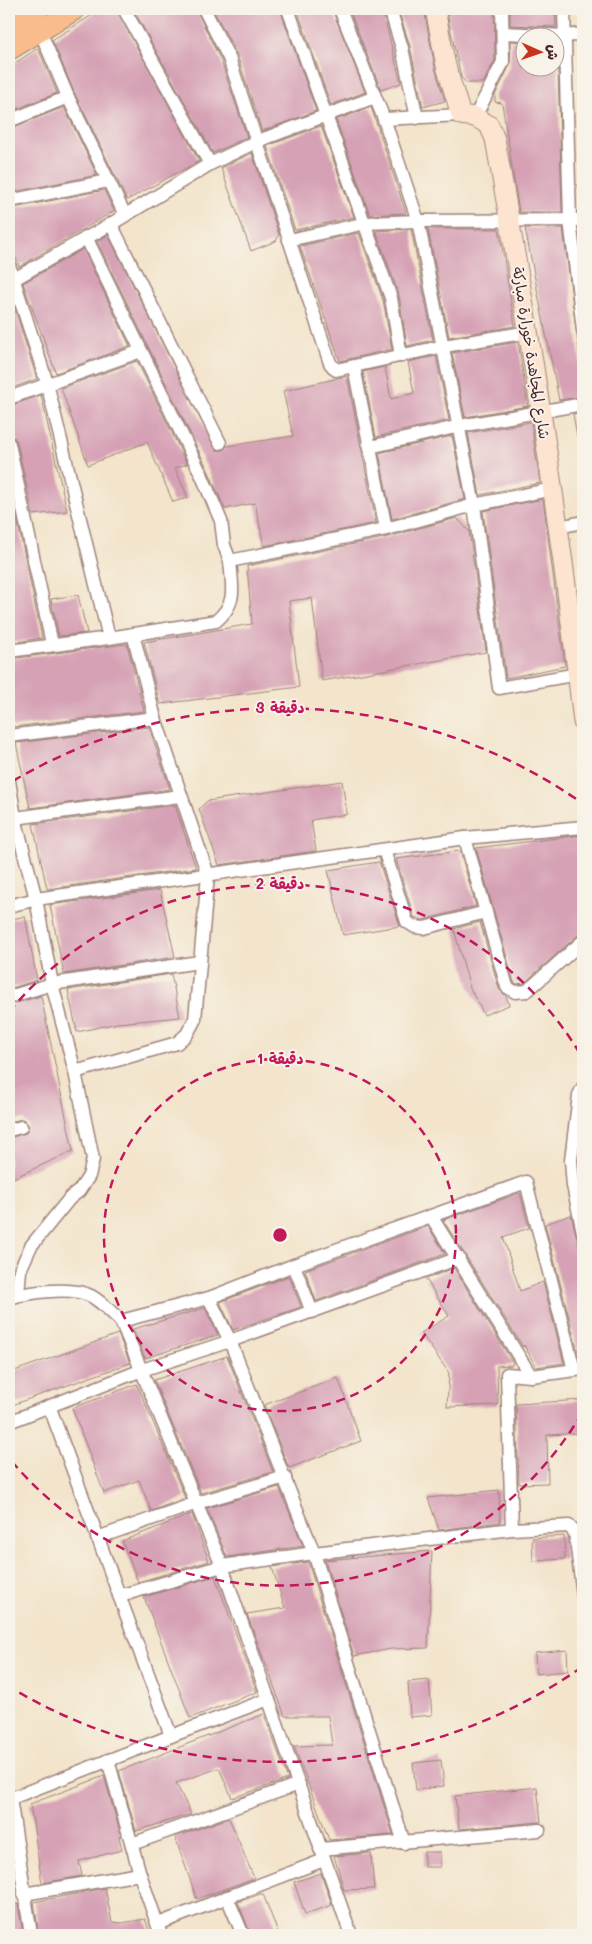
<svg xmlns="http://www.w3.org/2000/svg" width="592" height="1944" font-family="Mali,'Playpen Sans Arabic',sans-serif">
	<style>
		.building { fill: #d6a1b5 }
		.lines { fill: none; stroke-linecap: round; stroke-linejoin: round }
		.street-casing { stroke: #9e827b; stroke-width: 15 }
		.secondary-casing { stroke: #9e827b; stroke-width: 21 }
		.primary-casing { stroke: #9e827b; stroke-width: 22 }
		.street { stroke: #fff; stroke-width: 12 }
		.secondary { stroke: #fde4d0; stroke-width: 19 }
		.primary { stroke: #f9bc8a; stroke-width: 20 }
		.ring { fill: none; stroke: #c2185b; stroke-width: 2.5; stroke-dasharray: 9 6 }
		.labels { text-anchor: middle; stroke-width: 4; stroke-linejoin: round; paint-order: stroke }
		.street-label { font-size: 15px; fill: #4a1f2b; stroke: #f7f3e8 }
		.centre { fill: #c2185b; stroke: #f7f3e8; stroke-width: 2.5 }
		.ring-label { font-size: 15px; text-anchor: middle; font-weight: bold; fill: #c2185b; stroke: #f7f3e8; stroke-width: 4; stroke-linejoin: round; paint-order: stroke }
	</style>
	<rect width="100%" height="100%" fill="#f7f3e8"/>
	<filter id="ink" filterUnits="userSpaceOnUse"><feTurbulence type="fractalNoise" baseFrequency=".02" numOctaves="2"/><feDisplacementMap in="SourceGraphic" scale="10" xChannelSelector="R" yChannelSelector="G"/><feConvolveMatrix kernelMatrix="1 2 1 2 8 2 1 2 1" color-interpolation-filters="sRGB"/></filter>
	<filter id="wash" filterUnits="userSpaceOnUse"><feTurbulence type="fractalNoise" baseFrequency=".0096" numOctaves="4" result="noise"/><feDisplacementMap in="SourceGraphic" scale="20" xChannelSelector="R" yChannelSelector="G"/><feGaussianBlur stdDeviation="1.12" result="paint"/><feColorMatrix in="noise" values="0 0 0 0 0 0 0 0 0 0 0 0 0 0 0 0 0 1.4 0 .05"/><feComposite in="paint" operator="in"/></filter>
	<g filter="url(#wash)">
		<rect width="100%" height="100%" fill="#f3e4cb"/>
		<g id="blocks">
			<g class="building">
				<polygon points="102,9 116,9 199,161 127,200 75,94 52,40"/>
				<polygon points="133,9 196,9 221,61 247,137 213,153"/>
				<polygon points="213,9 280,9 316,111 262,131 237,55"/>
				<polygon points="297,9 332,9 365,92 331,105"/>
				<polygon points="349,9 382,9 401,83 381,90"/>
				<polygon points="398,9 424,9 435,68 445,101 423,107 410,46"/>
				<polygon points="446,9 494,9 495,60 483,83 466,83 461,77"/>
				<polygon points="510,9 555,9 556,27 510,25"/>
				<polygon points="511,41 524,42 524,68 558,68 562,212 519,212 502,103 495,102 495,95 510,65"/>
				<polygon points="38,48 57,93 9,112 9,67"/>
				<polygon points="64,107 97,175 9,193 9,129"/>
				<polygon points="371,107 376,122 406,213 370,215 336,120"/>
				<polygon points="321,126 354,217 295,230 267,146"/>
				<polygon points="252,153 279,235 276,241 251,251 221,168"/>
				<polygon points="104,190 114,211 19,267 9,237 9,209"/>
				<polygon points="525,228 563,228 583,382 583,396 559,400"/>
				<polygon points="411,229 433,340 407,346 399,295 376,231"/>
				<polygon points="428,229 499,229 515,326 449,337"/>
				<polygon points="359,233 383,300 392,349 340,361 300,246"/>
				<polygon points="108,235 216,450 223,450 227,446 293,436 283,391 347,376 376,523 264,546 255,503 225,509 209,472 97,241"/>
				<polygon points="83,249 130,346 56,373 23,283"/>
				<polygon points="9,291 37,379 9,389"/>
				<polygon points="518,342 528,406 465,417 452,353"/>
				<polygon points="436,356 449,420 376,437 363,372 385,367 391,399 414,393 408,362"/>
				<polygon points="137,361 187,464 175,468 188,498 173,502 147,442 88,465 61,388"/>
				<polygon points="41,395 67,511 33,515 17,442 15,438 9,436 9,406"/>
				<polygon points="583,412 583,436 577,436 573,414"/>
				<polygon points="531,422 540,483 480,495 468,433"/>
				<polygon points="452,436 465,499 392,519 379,453"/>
				<polygon points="9,481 42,638 9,643"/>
				<polygon points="543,499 565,666 506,678 483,511"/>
				<polygon points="457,518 469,531 486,652 322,681 312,598 289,601 299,687 160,704 144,642 252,624 247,566 388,537"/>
				<polygon points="78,595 87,633 59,636 51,599"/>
				<polygon points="127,644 144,711 13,727 9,709 9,659"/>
				<polygon points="149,727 170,789 30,808 16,743"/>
				<polygon points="342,781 347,814 311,820 316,851 219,865 199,809 207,801"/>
				<polygon points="175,805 196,868 47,889 33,824"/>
				<polygon points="582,835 583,933 578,935 524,983 517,984 514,982 476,848"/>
				<polygon points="460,851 476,906 423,920 414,917 396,859"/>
				<polygon points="379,862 400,926 343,935 328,870"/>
				<polygon points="160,890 175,957 64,974 50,905"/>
				<polygon points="25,916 37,980 9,989 9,920"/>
				<polygon points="480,922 499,989 506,996 509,1005 484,1015 470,988 454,929"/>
				<polygon points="171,974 180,1017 118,1023 77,1032 68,990"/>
				<polygon points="41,996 73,1151 9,1180 9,1138 26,1133 29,1126 23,1119 9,1122 9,1005"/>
				<polygon points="520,1193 529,1228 503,1237 520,1291 543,1282 564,1363 536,1367 524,1345 523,1347 443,1220"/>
				<polygon points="571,1215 583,1261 583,1360 580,1360 545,1224"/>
				<polygon points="428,1226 445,1254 316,1301 305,1270"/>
				<polygon points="454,1268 513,1363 512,1365 497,1366 498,1405 447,1407 449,1373 421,1333 449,1316 426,1279"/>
				<polygon points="289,1276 301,1307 233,1330 220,1302"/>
				<polygon points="205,1308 218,1335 145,1358 133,1329"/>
				<polygon points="118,1334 130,1363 9,1406 9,1373"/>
				<polygon points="227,1356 273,1472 201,1493 154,1380"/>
				<polygon points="338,1378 361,1441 289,1468 264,1405"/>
				<polygon points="137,1384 185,1498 151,1511 139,1480 104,1493 72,1408"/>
				<polygon points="583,1400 583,1433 547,1435 548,1483 519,1484 516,1404"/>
				<polygon points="279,1487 303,1546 227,1557 207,1508"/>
				<polygon points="499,1490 500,1522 439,1530 428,1498"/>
				<polygon points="192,1514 209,1561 138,1582 122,1541"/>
				<polygon points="564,1536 565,1559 533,1561 532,1538"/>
				<polygon points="432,1551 428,1648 391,1649 354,1656 325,1560"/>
				<polygon points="308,1562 374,1774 393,1835 329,1840 294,1746 332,1745 328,1716 285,1716 247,1614 285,1608 272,1567"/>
				<polygon points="215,1576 257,1692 190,1718 144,1597"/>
				<polygon points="567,1650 568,1671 536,1674 535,1653"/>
				<polygon points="429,1680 432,1715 410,1717 408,1682"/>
				<polygon points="264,1714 288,1779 232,1798 219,1768 176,1783 191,1814 136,1831 119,1771"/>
				<polygon points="441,1760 444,1786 416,1790 413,1763"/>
				<polygon points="104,1776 121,1836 119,1837 122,1850 79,1861 82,1876 42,1883 30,1804"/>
				<polygon points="537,1787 541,1822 459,1829 455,1796"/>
				<polygon points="229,1818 254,1878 197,1899 175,1837"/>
				<rect x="424" y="1852" width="16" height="15"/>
				<polygon points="371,1853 374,1889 344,1890 334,1856"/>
				<polygon points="321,1873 332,1905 305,1914 294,1882"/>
				<polygon points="105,1888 112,1922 122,1923 145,1919 151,1935 39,1935 34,1902"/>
				<polygon points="260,1894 263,1894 279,1935 251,1935 238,1902"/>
				<polygon points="18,1904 23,1935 9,1935 9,1906"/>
			</g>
		</g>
	</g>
	<g filter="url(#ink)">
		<use href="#blocks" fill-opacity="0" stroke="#9e827b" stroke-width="1"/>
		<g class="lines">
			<g class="street-casing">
				<g id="street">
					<polyline points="124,9 210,164"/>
					<polyline points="204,9 229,58 330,363 336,370 444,346 529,332"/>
					<polyline points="288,9 391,298 401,356"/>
					<polyline points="340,9 384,119 418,221 474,505 499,688 578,674"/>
					<polyline points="390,9 402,48 417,118"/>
					<polyline points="564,9 570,220 583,330"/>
					<polyline points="40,31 68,97 125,215"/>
					<polyline points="504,33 566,36 583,34"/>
					<polyline points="475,117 503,62 502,9"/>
					<polyline points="384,119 461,115"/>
					<polyline points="9,121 68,97"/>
					<polyline points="9,201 108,181"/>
					<polyline points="111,224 220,443"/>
					<polyline points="86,237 202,476 221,521 224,545 230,561 386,529 474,505 553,489"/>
					<polyline points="289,240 366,223 418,221 583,220"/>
					<polyline points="9,265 47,383 109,638 9,651"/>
					<polyline points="9,282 111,224 210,164 258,141 375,97"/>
					<polyline points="354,367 386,529"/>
					<polyline points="9,398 141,351"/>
					<polyline points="9,444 52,644"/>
					<polyline points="370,447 460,426 583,404"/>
					<polyline points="559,527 583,522"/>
					<polyline points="133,634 155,718"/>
					<path d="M109 638 216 621C238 603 232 587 230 561"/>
					<polyline points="9,736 155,718 208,875 195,1019 187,1034 177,1043 75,1072"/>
					<polyline points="9,781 15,818 36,899 52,984 75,1072 93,1159 89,1176 79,1191 70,1198 31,1246 20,1270 18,1295"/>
					<polyline points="15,818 180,796"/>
					<polyline points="465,838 507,987 515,992 527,991 583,941"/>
					<polyline points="384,850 407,922 415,927 424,928 486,912"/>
					<polyline points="9,906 36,899 465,838 583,827"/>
					<polyline points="9,997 52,984 199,962"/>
					<polyline points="583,1087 579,1095 571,1160 573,1186 583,1232"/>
					<polyline points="9,1130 21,1127"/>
					<polyline points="431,1216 531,1376"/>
					<polyline points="294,1265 312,1312"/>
					<path d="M9 1298C29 1292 72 1286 91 1296 102 1302 112 1313 121 1321L209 1298 294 1265 526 1182 574 1370"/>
					<polyline points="209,1298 230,1341 314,1553 404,1843"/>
					<polyline points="121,1321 222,1566 351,1935"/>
					<polyline points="9,1422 142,1370 230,1341 459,1258"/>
					<polyline points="512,1529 507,1374 531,1376 583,1369"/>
					<polyline points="97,1538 197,1503 285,1477"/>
					<polyline points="119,1596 222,1566 314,1553 512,1529 569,1526 575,1533 583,1595"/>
					<polyline points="171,1736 269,1699"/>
					<polyline points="108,1760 140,1874 161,1935"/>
					<polyline points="10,1798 31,1935"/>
					<polyline points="9,1799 171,1736 50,1408"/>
					<polyline points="132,1844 299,1784"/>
					<polyline points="320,1849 539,1830"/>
					<polyline points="24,1894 140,1874"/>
					<polyline points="227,1897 243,1935"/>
					<polyline points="158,1924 324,1860"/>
				</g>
			</g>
			<g class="secondary-casing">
				<path id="secondary" d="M435 9 446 66 461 115 475 117 489 125 495 139C530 333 561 527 583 722"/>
			</g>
			<g class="primary-casing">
				<g id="primary">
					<polyline points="9,27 39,9"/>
					<polyline points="9,50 76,9"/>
				</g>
			</g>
			<use href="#street" class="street"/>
			<use href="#secondary" class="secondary"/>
			<use href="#primary" class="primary"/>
		</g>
	</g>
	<g class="ring">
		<circle cx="280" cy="1235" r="176"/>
		<path d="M582 1413A351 351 0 0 1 9 1458M9 1012A351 351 0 0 1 582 1057"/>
		<path d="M582 1667A527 527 0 0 1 13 1689M13 781A527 527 0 0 1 582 803"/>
	</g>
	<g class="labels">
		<g class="street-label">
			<text transform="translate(531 353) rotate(81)" y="5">شارع المجاهدة خورارة مباركة</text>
		</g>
	</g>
	<circle cx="280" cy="1235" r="8" class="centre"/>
	<g class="ring-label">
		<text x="280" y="713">3 دقيقة</text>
		<text x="280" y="889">2 دقيقة</text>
		<text x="280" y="1064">1 دقيقة</text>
	</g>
	<rect width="592" height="1944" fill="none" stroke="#f7f3e8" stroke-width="30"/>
	<g transform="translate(540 52) rotate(92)"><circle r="24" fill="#f7f3e8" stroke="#b29e9c"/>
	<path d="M0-4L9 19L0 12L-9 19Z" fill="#c8321e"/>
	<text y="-8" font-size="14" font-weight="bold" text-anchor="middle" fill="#4a1f2b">ش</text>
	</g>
</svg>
